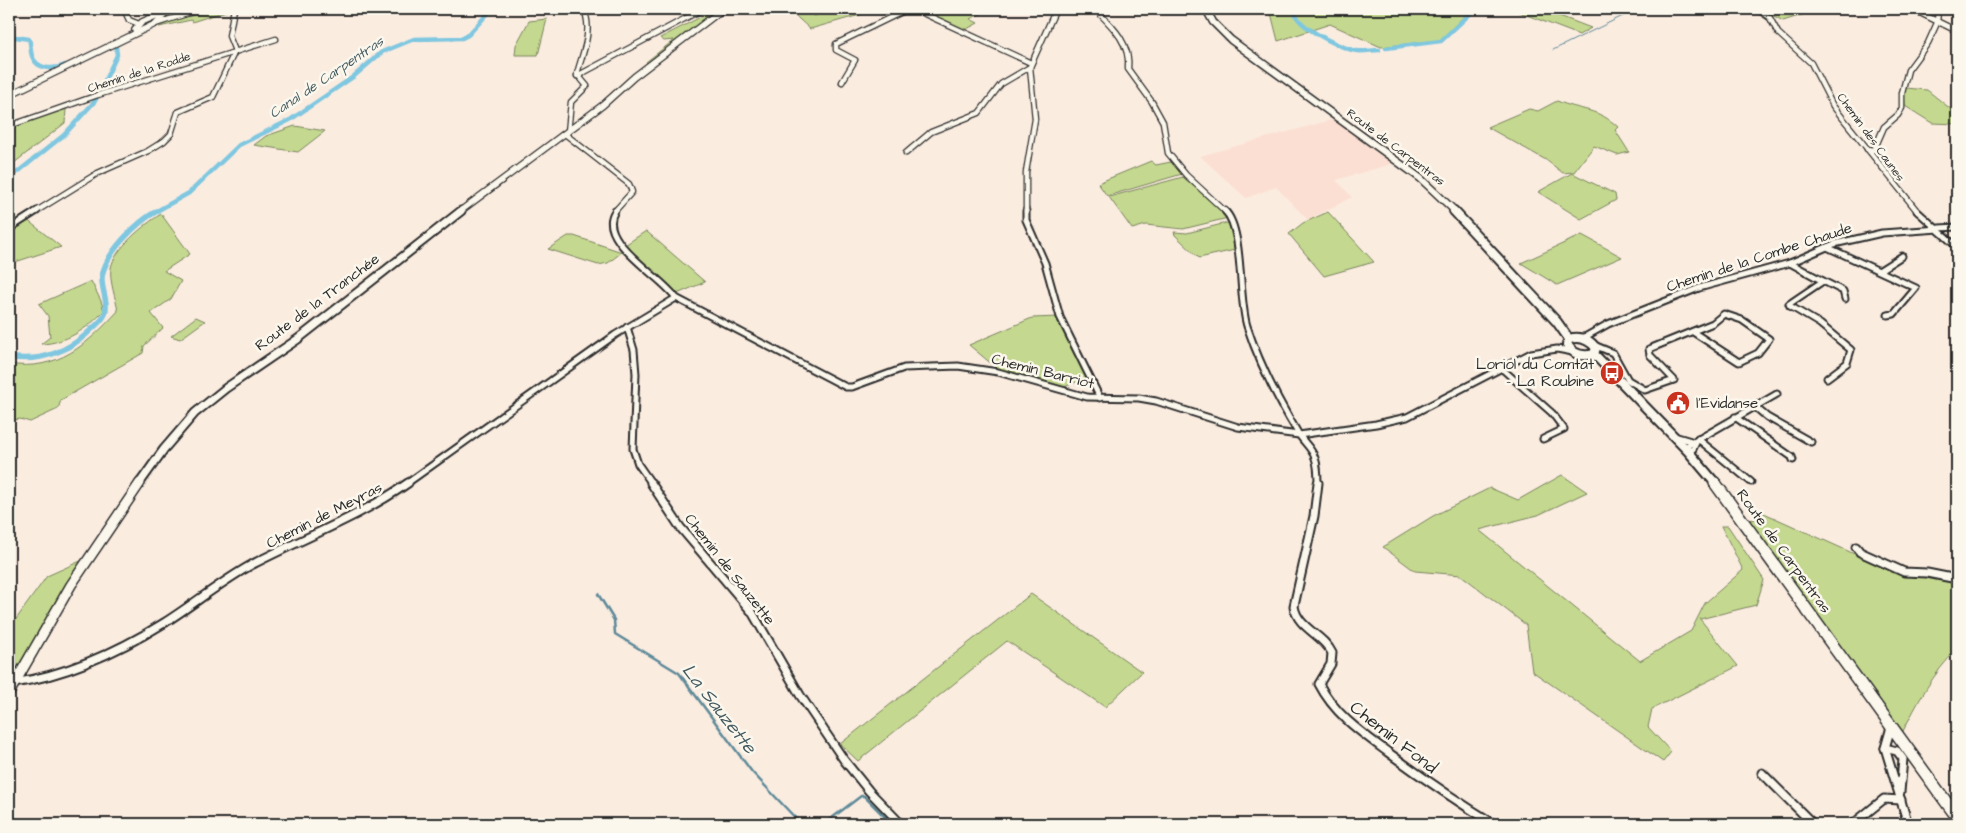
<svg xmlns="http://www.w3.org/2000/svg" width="1966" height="833" font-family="'Architects Daughter',sans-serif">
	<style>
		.built { fill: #fbdfd2 }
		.green { fill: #c4d98f; stroke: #78825d }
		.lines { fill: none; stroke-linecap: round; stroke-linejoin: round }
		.stream-far2 { stroke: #5d8998; stroke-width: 1 }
		.stream-far1 { stroke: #5d8998; stroke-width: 2 }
		.stream { stroke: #5d8998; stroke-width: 2.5 }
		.canal-far1 { stroke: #7fc7e0; stroke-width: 4.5 }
		.canal { stroke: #7fc7e0; stroke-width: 5.5 }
		.street-far2-casing { stroke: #2b2b2b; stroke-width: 7 }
		.street-far1-casing { stroke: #2b2b2b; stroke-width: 9 }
		.street-casing { stroke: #2b2b2b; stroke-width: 11 }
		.secondary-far2-casing { stroke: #2b2b2b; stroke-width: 8 }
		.secondary-far1-casing { stroke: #2b2b2b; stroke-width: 11 }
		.secondary-casing { stroke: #2b2b2b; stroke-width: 12 }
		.primary-far2-casing { stroke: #2b2b2b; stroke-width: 9 }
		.primary-far1-casing { stroke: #2b2b2b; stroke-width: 12 }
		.primary-casing { stroke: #2b2b2b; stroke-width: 14 }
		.street-far2 { stroke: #fbf7ec; stroke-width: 4.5 }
		.street-far1 { stroke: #fbf7ec; stroke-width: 5 }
		.street { stroke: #fbf7ec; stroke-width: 7 }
		.secondary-far2 { stroke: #fbf7ec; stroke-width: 5.5 }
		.secondary-far1 { stroke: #fbf7ec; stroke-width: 7 }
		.secondary { stroke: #fbf7ec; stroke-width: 9 }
		.primary-far2 { stroke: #fbf7ec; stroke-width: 6 }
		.primary-far1 { stroke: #fbf7ec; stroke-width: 8 }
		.primary { stroke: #fbf7ec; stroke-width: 11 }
		.labels { text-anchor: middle; stroke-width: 5; stroke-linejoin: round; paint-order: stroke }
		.far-street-label { font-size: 12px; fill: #2b2b2b; stroke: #fbf7ec }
		.far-water-label { font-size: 14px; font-style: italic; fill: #445a61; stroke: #fbf7ec }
		.street-label { font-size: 15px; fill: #2b2b2b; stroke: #fbf7ec }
		.poi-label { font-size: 15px; fill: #2b2b2b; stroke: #fbf7ec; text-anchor: end }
		.near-street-label { font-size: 18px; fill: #2b2b2b; stroke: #fbf7ec }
		.near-water-label { font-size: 19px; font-style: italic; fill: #445a61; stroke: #fbf7ec }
	</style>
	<rect width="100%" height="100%" fill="#fbece0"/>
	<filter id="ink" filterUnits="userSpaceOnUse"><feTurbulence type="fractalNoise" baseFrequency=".02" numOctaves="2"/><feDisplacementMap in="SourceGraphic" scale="10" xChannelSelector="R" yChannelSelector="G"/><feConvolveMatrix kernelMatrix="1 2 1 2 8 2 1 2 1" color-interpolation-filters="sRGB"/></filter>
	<g filter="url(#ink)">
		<polygon class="built" points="1335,119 1395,163 1336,180 1352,197 1308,220 1276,187 1246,198 1200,156"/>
		<g class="green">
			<polygon points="206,9 232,9 192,22 191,20 159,27 187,13"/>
			<polygon points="716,9 721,9 649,64 646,62 674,40 664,41 660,38"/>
			<polygon points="788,9 803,9 807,13 815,16 826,11 848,14 867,13 810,29"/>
			<polygon points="919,9 991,9 970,19 978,23 965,30"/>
			<polygon points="1270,9 1472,9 1440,40 1381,47 1330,24 1278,41"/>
			<polygon points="1511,9 1541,9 1591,28 1579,35"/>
			<polygon points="1761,9 1821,9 1783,21"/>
			<polygon points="547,19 538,55 515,55 516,45 529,21"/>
			<polygon points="1906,88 1927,90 1957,114 1957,124 1932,123 1905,106 1904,93"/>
			<path d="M1557 101C1581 111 1598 108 1618 127L1615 130 1629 152 1617 155 1594 146 1574 172 1563 173 1546 160 1487 127 1529 109 1538 111Z"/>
			<polygon points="66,109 65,123 9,167 9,133 20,124"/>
			<polygon points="295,126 325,131 298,152 254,145 266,136"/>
			<polygon points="1151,161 1156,165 1171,162 1182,174 1107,196 1098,183"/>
			<polygon points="1572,173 1615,194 1616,200 1581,219 1538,192"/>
			<polygon points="1183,177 1210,199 1228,218 1183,229 1146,225 1132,229 1109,197"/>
			<polygon points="1328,212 1374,262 1324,276 1289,234 1303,223"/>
			<path d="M161 214 190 254 164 271 181 281 171 299 151 313 163 328 144 346 143 353 61 400 58 409 30 422 20 419 9 421V364C57 372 88 344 118 311 116 299 109 281 111 268 114 249 145 224 161 214Z"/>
			<polygon points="26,219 61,247 9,264 9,230"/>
			<polygon points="1226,223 1231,224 1235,250 1199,258 1175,235 1174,232 1187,233"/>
			<polygon points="646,231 705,282 677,294 625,245"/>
			<polygon points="1582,235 1622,257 1557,285 1521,263"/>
			<polygon points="568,236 574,236 622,252 608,263 598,265 548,249"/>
			<path d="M91 281 101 301 104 311C87 329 66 343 41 344L50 337 48 316 39 304Z"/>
			<polygon points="196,317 205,321 180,339 171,336"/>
			<polygon points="1059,317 1088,377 1062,388 1000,371 969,345 1032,318"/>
			<polygon points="1562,475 1587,492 1538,515 1479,530 1640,661 1691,631 1705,603 1743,570 1721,526 1728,526 1764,580 1756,605 1700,619 1738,666 1652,709 1648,727 1671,752 1663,762 1532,671 1526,625 1461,575 1415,571 1383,547 1433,516 1490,488 1518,500"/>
			<path d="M1764 513 1892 571 1957 582V650C1933 672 1917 704 1902 733L1748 520 1757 519Z"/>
			<polygon points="85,559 12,676 9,677 9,629 47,576"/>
			<polygon points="1031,594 1142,672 1105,707 1007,641 858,761 840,744"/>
		</g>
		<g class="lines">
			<g class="stream-far2">
				<polyline points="1201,9 1215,30"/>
				<polyline points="1553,50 1629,13"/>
			</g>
			<polyline class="stream-far1" points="1949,237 1957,243"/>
			<g class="stream">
				<polyline points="598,594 614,620 615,634 679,673 752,772 801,824"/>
				<polyline points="824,824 861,796 864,796 892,824"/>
			</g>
			<g class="canal-far1">
				<polyline points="831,9 855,12 880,9"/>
				<path d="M1294 9C1294 26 1336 45 1352 50 1359 53 1371 50 1379 50"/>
				<path d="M9 36 29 39C31 44 30 50 32 56 37 70 54 70 65 65"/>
				<polyline points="1386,48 1441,41 1475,9"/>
				<polyline points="9,179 64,135 95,101 117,55 116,47"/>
				<polyline points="155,212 189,193 239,145 290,120 353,77 382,52 414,39 462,38 468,35 492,9"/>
			</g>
			<path class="canal" d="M9 357C40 363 70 351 92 329 96 325 103 320 105 314 109 301 101 290 102 277 105 253 137 222 157 211"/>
			<g class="street-far2-casing">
				<g id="street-far2">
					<polyline points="109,9 124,9 129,20 139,24"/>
					<polyline points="914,9 1031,63"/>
					<path d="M1095 9C1112 26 1131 43 1128 69L1152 102 1163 122 1168 153 1186 175 1226 212"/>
					<polyline points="1757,9 1770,18 1778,33 1811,63 1833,106 1918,212"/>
					<polyline points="1912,9 1957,31"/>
					<polyline points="155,24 202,9"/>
					<polyline points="577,76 703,9"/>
					<polyline points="842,82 855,60 836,50 836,44 908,9"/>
					<polyline points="9,126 98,95 276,39"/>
					<path d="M568 132 571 102 587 86 577 74C583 51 593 32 584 9"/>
					<polyline points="565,134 629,184 632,192 614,212"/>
					<polyline points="1867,149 1874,150 1884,127 1898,115 1902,108 1902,93 1908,70 1928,43 1937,23 1938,9"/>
					<polyline points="906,153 931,132 979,113 1001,84 1030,67"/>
					<polyline points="35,212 98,173 148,151 164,141 171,134 178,112 213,97 235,51 229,36 234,9"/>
					<polyline points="1026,212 1026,172 1035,119 1030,67 1056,9"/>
				</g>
			</g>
			<g class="street-far1-casing">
				<g id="street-far1">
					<path d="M615 211C595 240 663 277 676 298"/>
					<polyline points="1026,211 1026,220 1045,263 1060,317 1100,398"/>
					<path d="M1225 211C1244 229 1238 298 1247 326 1259 363 1278 400 1298 433 1303 442 1312 448 1315 458 1318 466 1318 475 1318 484"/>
					<polyline points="1917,211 1957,247"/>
					<polyline points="1939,228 1957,227"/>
					<polyline points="9,229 37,211"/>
					<polyline points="1827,247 1916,288 1894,314 1888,315"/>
					<polyline points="1790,263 1823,281 1789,304 1790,306 1820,324 1851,350 1847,363 1827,378"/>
					<polyline points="1880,270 1902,256"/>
					<polyline points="1823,281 1843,291 1845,299"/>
					<polyline points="676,298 846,387 852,387 904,368 958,366 998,372 1087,397 1139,398 1156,401 1238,427 1299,435 1376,424 1407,417 1531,353 1557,349 1573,352"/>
					<polyline points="627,327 634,350 636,374 633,449 638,464 652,484"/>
					<polyline points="1583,338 1608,324 1699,288 1790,263 1834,244 1882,233 1939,229"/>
					<polyline points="1594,345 1613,353 1628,380 1645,390 1674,380 1650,355 1649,349 1713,323 1724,314 1742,320 1769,339 1758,353 1739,362 1693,332"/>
					<polyline points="1500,367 1552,413 1564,429 1543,439"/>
					<polyline points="1754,406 1767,417 1811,442"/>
					<polyline points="1735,417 1792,457 1793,460"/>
					<polyline points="1674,436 1691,441"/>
					<polyline points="1698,439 1751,482"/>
					<polyline points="1685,447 1777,394"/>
					<polyline points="1688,451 1693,449 1698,439"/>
					<polyline points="406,484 615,335 676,298"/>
				</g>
			</g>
			<g class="street-casing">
				<g id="street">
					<polyline points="651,483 680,527 752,612 800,695 844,760 869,791 901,824"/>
					<path d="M1318 483 1314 516 1294 606C1297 628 1323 634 1332 653L1331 664 1319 684C1335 715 1362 733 1389 753 1423 778 1458 802 1494 824"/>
					<polyline points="1856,547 1860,552 1904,572 1927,573 1957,579"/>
					<path d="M14 683C67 675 119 651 164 623 194 604 222 581 253 564 305 537 360 517 408 483"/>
					<polyline points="1891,727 1885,748 1908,824"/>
					<polyline points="1885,748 1897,751 1903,759 1900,792"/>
					<polyline points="1762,773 1813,824"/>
					<polyline points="1853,824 1884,799 1901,800"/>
				</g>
			</g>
			<g class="secondary-far2-casing">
				<g id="secondary-far2">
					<polyline points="135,30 142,22 160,14"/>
					<polyline points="9,95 155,24 168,10"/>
					<polyline points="459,212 603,105 634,77 723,9"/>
				</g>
			</g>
			<g class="secondary-far1-casing">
				<polyline id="secondary-far1" points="139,484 164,449 195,413 226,388 298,339 461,211"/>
			</g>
			<g class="secondary-casing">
				<polyline id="secondary" points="9,693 71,585 140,483"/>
			</g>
			<g class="primary-far2-casing">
				<polyline id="primary-far2" points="1206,9 1213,22 1231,40 1420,178 1456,212"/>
			</g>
			<g class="primary-far1-casing">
				<g id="primary-far1">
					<path d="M1454 211 1557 322 1569 339 1567 344C1573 355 1583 357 1594 354"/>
					<path d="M1569 339C1580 336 1589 339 1596 348L1594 354"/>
					<polyline points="1594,354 1688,451 1716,484"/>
				</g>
			</g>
			<g class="primary-casing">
				<polyline id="primary" points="1715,483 1957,817"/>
			</g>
			<use href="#street-far2" class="street-far2"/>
			<use href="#street-far1" class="street-far1"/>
			<use href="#street" class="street"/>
			<use href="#secondary-far2" class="secondary-far2"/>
			<use href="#secondary-far1" class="secondary-far1"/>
			<use href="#secondary" class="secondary"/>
			<use href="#primary-far2" class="primary-far2"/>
			<use href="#primary-far1" class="primary-far1"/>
			<use href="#primary" class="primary"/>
		</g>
	</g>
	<defs>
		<g id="bus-disc" transform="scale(1.25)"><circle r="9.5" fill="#c8321e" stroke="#fbf7ec"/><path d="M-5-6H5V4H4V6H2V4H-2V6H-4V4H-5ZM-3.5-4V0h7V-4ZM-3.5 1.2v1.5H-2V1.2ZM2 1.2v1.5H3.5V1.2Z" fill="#fff"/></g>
		<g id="civic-disc" transform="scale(1.25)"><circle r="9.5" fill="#c8321e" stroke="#fbf7ec"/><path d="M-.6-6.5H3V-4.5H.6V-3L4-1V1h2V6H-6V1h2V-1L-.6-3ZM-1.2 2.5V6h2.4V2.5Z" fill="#fff"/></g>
	</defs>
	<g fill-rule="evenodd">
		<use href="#bus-disc" x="1612" y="373"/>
		<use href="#civic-disc" x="1678" y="403"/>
	</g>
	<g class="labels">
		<g class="far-street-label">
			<text transform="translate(139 72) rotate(-18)" y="4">Chemin de la Rodde</text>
			<text transform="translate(1871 137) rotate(54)" y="4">Chemin des Caunes</text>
			<text transform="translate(1396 147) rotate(37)" y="4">Route de Carpentras</text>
		</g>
		<g class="far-water-label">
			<text transform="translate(326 77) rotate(-34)" y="5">Canal de Carpentras</text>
		</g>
		<g class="street-label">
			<text transform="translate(1759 257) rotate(-18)" y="5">Chemin de la Combe Chaude</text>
			<text transform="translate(317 302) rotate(-37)" y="5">Route de la Tranchée</text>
			<text transform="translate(1043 371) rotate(14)" y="5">Chemin Barriot</text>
			<text transform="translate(324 515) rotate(-27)" y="5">Chemin de Meyras</text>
			<text transform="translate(1784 551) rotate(54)" y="5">Route de Carpentras</text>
			<text transform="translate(730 569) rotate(52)" y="5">Chemin de Sauzette</text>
		</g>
		<g class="poi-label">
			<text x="1594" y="369">Loriol du Comtat<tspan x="1594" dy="17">- La Roubine</tspan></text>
			<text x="1696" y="408" text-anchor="start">l'Evidanse</text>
		</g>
		<g class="near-street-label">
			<text transform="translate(1394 737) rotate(38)" y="6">Chemin Fond</text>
		</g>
		<g class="near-water-label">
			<text transform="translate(720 708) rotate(52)" y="7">La Sauzette</text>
		</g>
	</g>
	<rect width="1966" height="833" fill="none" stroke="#fbf7ec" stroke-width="30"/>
	<rect x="15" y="15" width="1936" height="803" fill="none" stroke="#2b2b2b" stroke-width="2" filter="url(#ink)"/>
</svg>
